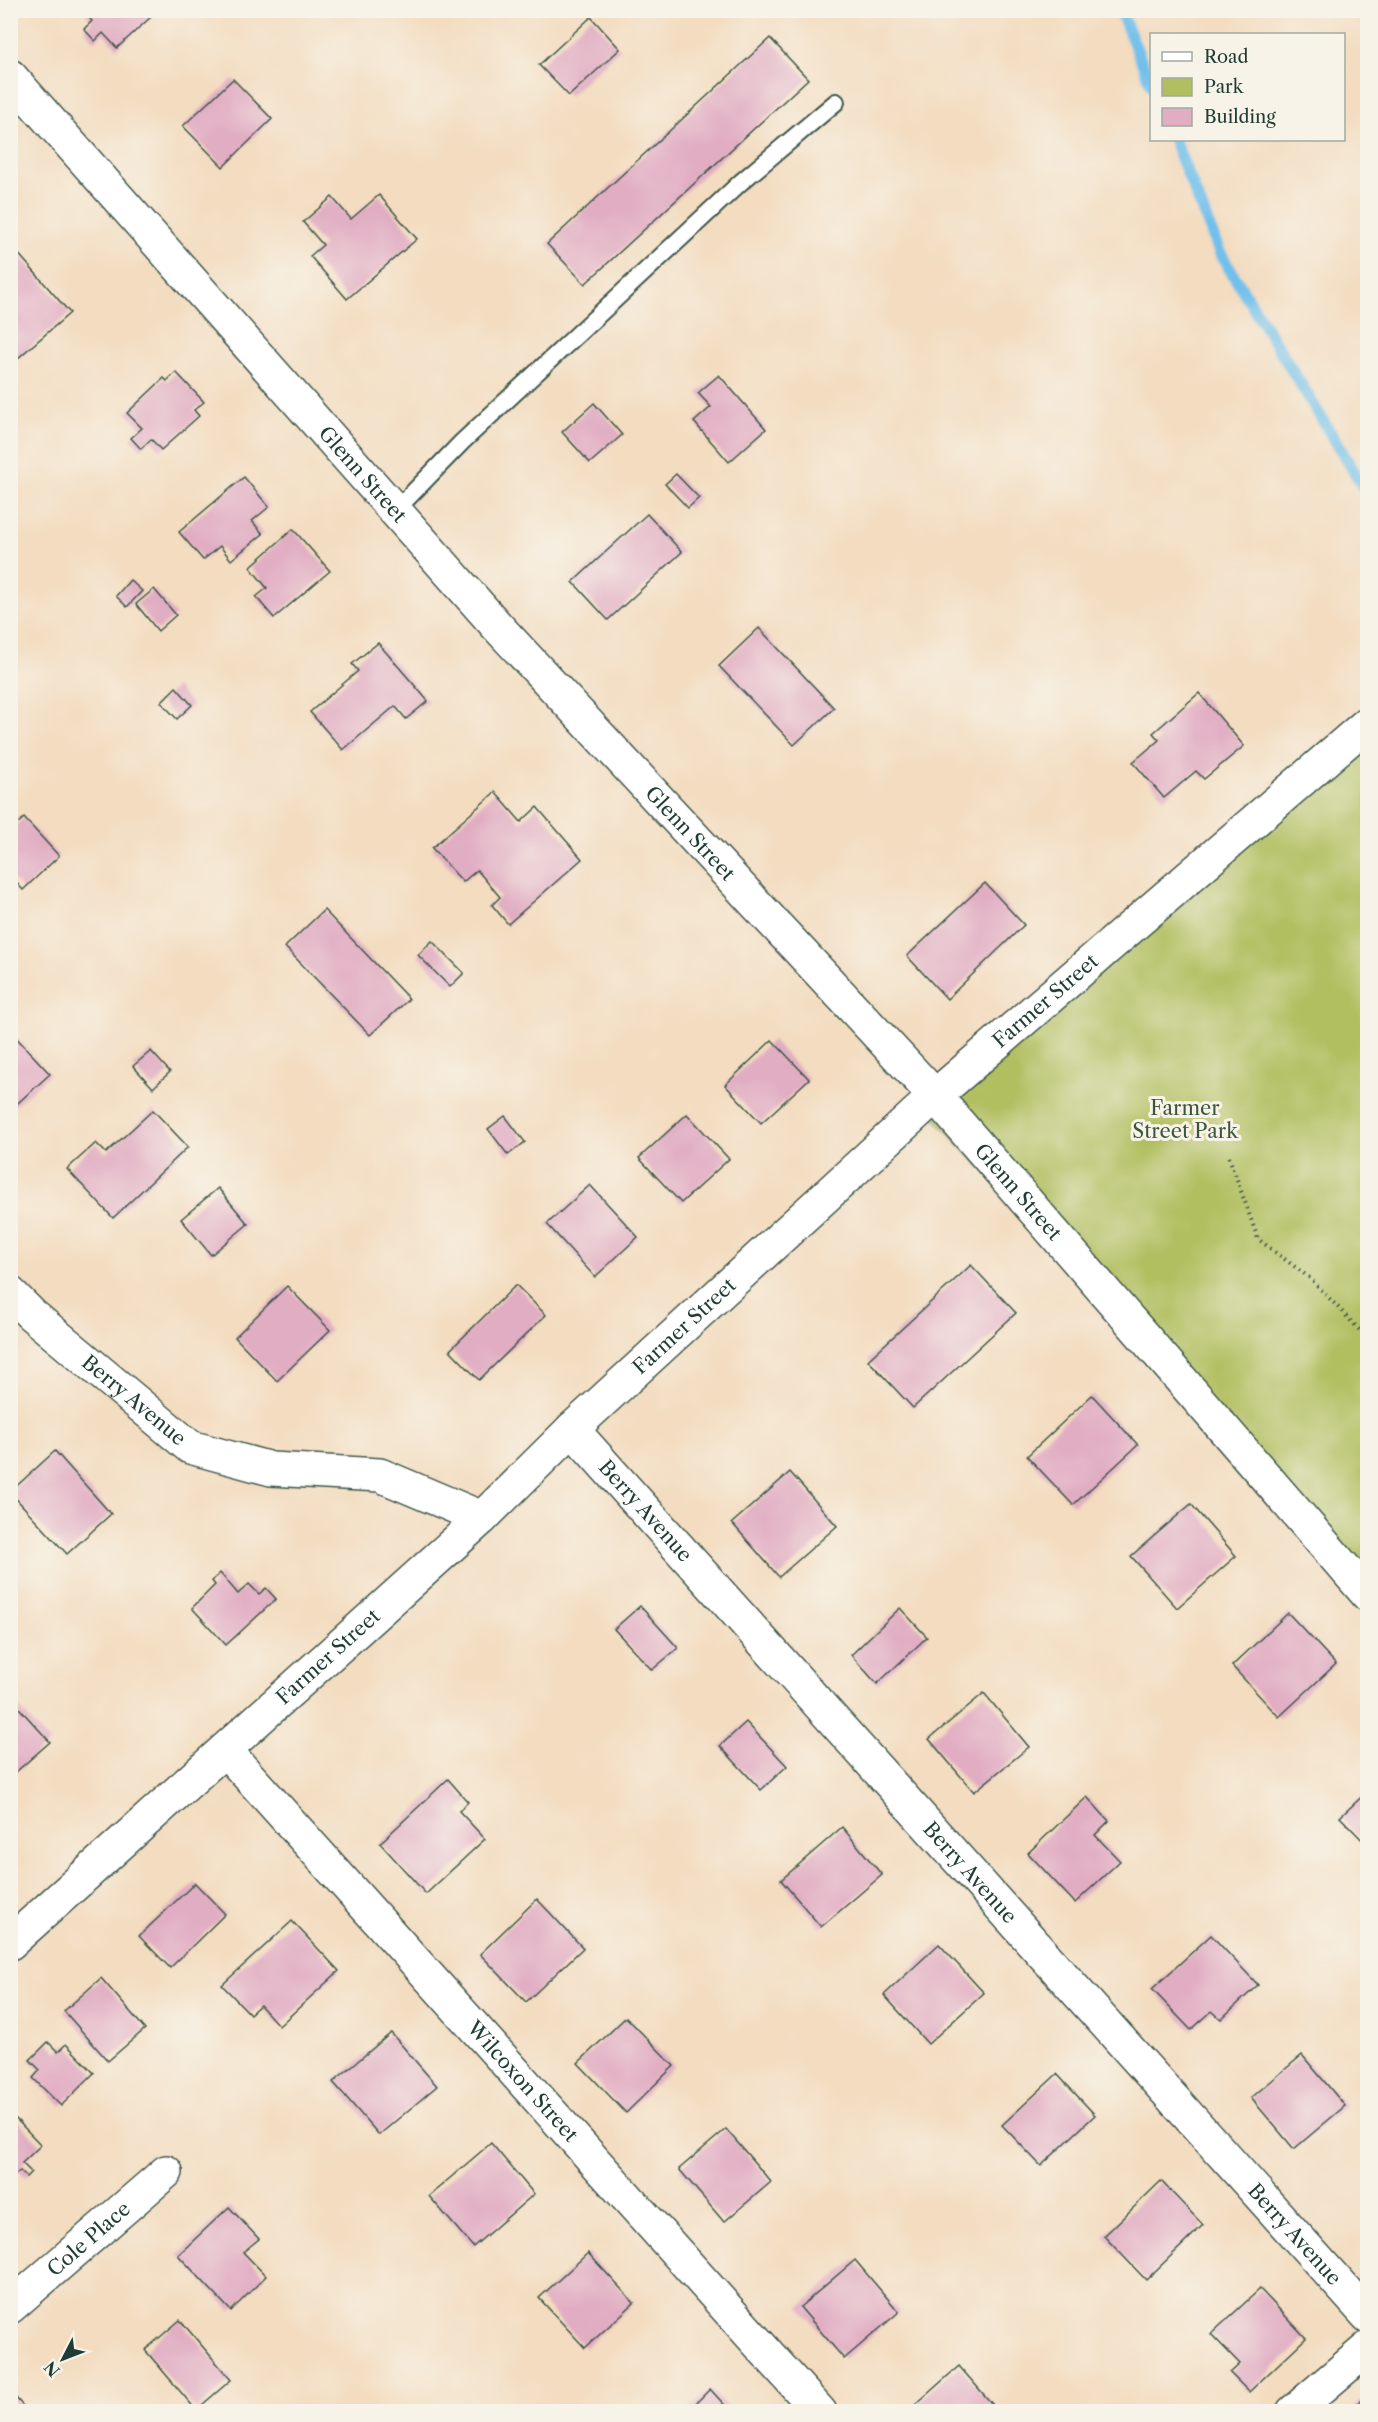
<svg xmlns="http://www.w3.org/2000/svg" width="1378" height="2422" font-family="'Libre Caslon Text',serif">
	<style>
		.green { fill: #b1bf61; stroke: #687e4a; stroke-width: 1.5 }
		.lines { fill: none; stroke-linecap: round; stroke-linejoin: round }
		.stream { stroke: #6fc0eb; stroke-width: 12 }
		.building { fill: #e1adc3 }
		.service-casing { stroke: #3f5549; stroke-width: 20 }
		.minor-casing { stroke: #3f5549; stroke-width: 36 }
		.tertiary-casing { stroke: #3f5549; stroke-width: 36 }
		.path { stroke: #3f5549; stroke-width: 4; stroke-dasharray: 1.5 4.5; stroke-linecap: butt }
		.service { stroke: #fff; stroke-width: 16 }
		.minor { stroke: #fff; stroke-width: 33 }
		.tertiary { stroke: #fff; stroke-width: 33 }
		.labels { text-anchor: middle; stroke-width: 6; stroke-linejoin: round; paint-order: stroke }
		.street-label { font-size: 20px; fill: #1f3d34; stroke: #f7f3e8 }
		.park-label { font-size: 20px; fill: #3c573d; stroke: #f7f3e8 }
	</style>
	<rect width="100%" height="100%" fill="#f7f3e8"/>
	<filter id="ink" filterUnits="userSpaceOnUse"><feTurbulence type="fractalNoise" baseFrequency=".0167" numOctaves="2"/><feDisplacementMap in="SourceGraphic" scale="12" xChannelSelector="R" yChannelSelector="G"/><feConvolveMatrix kernelMatrix="1 2 1 2 8 2 1 2 1" color-interpolation-filters="sRGB"/></filter>
	<filter id="wash" filterUnits="userSpaceOnUse"><feTurbulence type="fractalNoise" baseFrequency=".008" numOctaves="4" result="noise"/><feDisplacementMap in="SourceGraphic" scale="24" xChannelSelector="R" yChannelSelector="G"/><feGaussianBlur stdDeviation="1.35" result="paint"/><feColorMatrix in="noise" values="0 0 0 0 0 0 0 0 0 0 0 0 0 0 0 0 0 1.4 0 .05"/><feComposite in="paint" operator="in"/></filter>
	<g filter="url(#wash)">
		<rect width="100%" height="100%" fill="#f3dcbf"/>
		<polygon class="green" points="1367,712 1367,1578 924,1107"/>
		<g class="lines">
			<g class="stream">
				<polyline points="1120,10 1152,86"/>
				<polyline points="1174,140 1220,253 1368,494"/>
			</g>
		</g>
		<g id="blocks">
			<g class="building">
				<polygon points="82,10 147,10 152,16 117,48 103,33 95,41 84,29 92,21"/>
				<polygon points="591,17 620,49 569,96 539,65"/>
				<polygon points="770,38 808,79 585,284 547,244"/>
				<polygon points="233,79 272,119 223,167 183,126"/>
				<polygon points="379,195 417,239 347,299 310,256 323,245 303,222 332,197 351,219"/>
				<polygon points="17,252 70,313 10,365 10,257"/>
				<polygon points="176,372 204,402 194,410 199,416 161,450 151,439 141,449 131,438 142,428 127,413 164,378 167,381"/>
				<polygon points="719,375 766,429 729,462 694,422 711,407 698,393"/>
				<polygon points="594,403 622,435 590,463 562,432"/>
				<polygon points="676,474 699,498 688,508 665,484"/>
				<polygon points="244,477 269,507 252,521 263,534 231,560 220,546 203,560 179,532"/>
				<polygon points="647,514 682,552 608,620 573,582"/>
				<polygon points="293,529 330,571 274,618 256,597 267,588 250,567"/>
				<polygon points="130,580 142,591 127,607 116,596"/>
				<polygon points="154,589 176,615 158,631 136,604"/>
				<polygon points="759,628 834,708 794,745 719,666"/>
				<polygon points="378,643 428,701 406,719 395,706 343,750 310,712 358,671 352,664"/>
				<polygon points="176,687 192,705 177,719 161,702"/>
				<polygon points="1199,693 1244,746 1204,779 1196,771 1164,798 1133,762 1159,740 1153,733"/>
				<polygon points="495,792 521,822 537,807 582,859 508,924 492,905 500,897 477,870 463,882 432,848"/>
				<polygon points="24,818 59,856 23,890 10,876 10,830"/>
				<polygon points="985,883 1024,925 947,999 907,956"/>
				<polygon points="324,910 409,999 370,1035 285,947"/>
				<polygon points="432,941 464,973 450,987 418,955"/>
				<polygon points="10,1031 50,1074 10,1110"/>
				<polygon points="772,1040 809,1079 761,1123 725,1085"/>
				<polygon points="151,1051 170,1072 153,1088 133,1066"/>
				<polygon points="153,1110 188,1147 113,1218 67,1169 96,1143 106,1153"/>
				<polygon points="687,1114 729,1159 681,1203 639,1158"/>
				<polygon points="505,1116 525,1142 508,1155 488,1129"/>
				<polygon points="590,1185 638,1237 595,1277 547,1224"/>
				<polygon points="218,1188 248,1224 211,1255 181,1219"/>
				<polygon points="971,1265 1016,1313 913,1408 868,1360"/>
				<polygon points="516,1285 546,1315 479,1380 450,1350"/>
				<polygon points="287,1286 330,1330 277,1381 235,1337"/>
				<polygon points="1092,1395 1138,1445 1073,1505 1027,1456"/>
				<polygon points="55,1451 111,1514 67,1554 10,1492"/>
				<polygon points="790,1472 837,1526 779,1577 732,1523"/>
				<polygon points="1191,1504 1236,1556 1177,1608 1131,1556"/>
				<polygon points="220,1573 238,1594 249,1584 259,1594 266,1588 276,1599 226,1645 192,1608 215,1585 212,1581"/>
				<polygon points="640,1606 678,1648 652,1670 614,1629"/>
				<polygon points="900,1608 927,1637 877,1684 851,1655"/>
				<polygon points="1288,1613 1336,1664 1279,1717 1232,1666"/>
				<polygon points="984,1693 1029,1747 974,1792 929,1739"/>
				<polygon points="10,1698 50,1742 10,1777"/>
				<polygon points="746,1722 787,1766 761,1790 720,1746"/>
				<polygon points="448,1779 468,1802 459,1811 485,1839 426,1894 380,1843"/>
				<polygon points="1368,1791 1368,1846 1340,1817"/>
				<polygon points="1087,1797 1109,1821 1095,1835 1120,1861 1075,1903 1028,1853"/>
				<polygon points="842,1827 882,1875 821,1927 781,1880"/>
				<polygon points="195,1883 225,1914 170,1968 139,1936"/>
				<polygon points="537,1899 583,1948 526,2002 480,1954"/>
				<polygon points="292,1921 339,1971 279,2026 260,2005 250,2014 222,1985"/>
				<polygon points="1211,1935 1258,1985 1221,2019 1212,2011 1191,2030 1152,1989"/>
				<polygon points="939,1944 984,1993 928,2044 884,1995"/>
				<polygon points="101,1978 145,2029 108,2061 64,2011"/>
				<polygon points="626,2017 674,2066 626,2113 578,2063"/>
				<polygon points="391,2033 437,2086 379,2135 333,2082"/>
				<polygon points="48,2042 58,2052 66,2044 94,2073 61,2106 33,2078 40,2070 30,2060"/>
				<polygon points="1302,2055 1345,2106 1294,2149 1251,2098"/>
				<polygon points="1057,2074 1095,2115 1041,2166 1002,2125"/>
				<polygon points="16,2119 41,2145 22,2163 31,2172 26,2177 20,2171 10,2179 10,2124"/>
				<polygon points="726,2129 771,2182 724,2222 679,2169"/>
				<polygon points="491,2143 534,2194 473,2247 429,2196"/>
				<polygon points="1161,2181 1203,2225 1146,2280 1104,2236"/>
				<polygon points="229,2207 259,2239 243,2252 266,2276 231,2311 178,2255"/>
				<polygon points="588,2253 634,2303 585,2348 539,2298"/>
				<polygon points="855,2260 899,2312 844,2359 800,2307"/>
				<polygon points="1260,2289 1306,2338 1249,2392 1230,2373 1240,2364 1211,2334"/>
				<polygon points="180,2320 231,2380 196,2410 145,2350"/>
				<polygon points="959,2366 999,2412 907,2412"/>
				<polygon points="710,2389 731,2412 687,2412"/>
				<polygon points="10,2391 28,2412 10,2412"/>
				<polygon points="1361,2400 1368,2407 1368,2412 1348,2412"/>
			</g>
		</g>
	</g>
	<g filter="url(#ink)">
		<use href="#blocks" fill-opacity="0" stroke="#3f5549" stroke-width="1.5"/>
		<g class="lines">
			<g class="service-casing">
				<polyline id="service" points="395,511 462,442 741,182 836,102"/>
			</g>
			<g class="minor-casing">
				<g id="minor">
					<path id="s1" d="M10 76 497 626 935 1096 1368 1595"/>
					<path id="s2" d="M10 1293 31 1314 190 1447 271 1469 380 1475 482 1518"/>
					<path id="s3" d="M572 1429 1368 2316"/>
					<path id="s4" d="M226 1751 820 2412"/>
					<path id="s5" d="M10 2307 166 2172"/>
					<polyline points="1293,2412 1368,2348"/>
				</g>
			</g>
			<g class="tertiary-casing">
				<g id="tertiary">
					<path id="s6" d="M10 1943 482 1518 572 1429 935 1096 1368 723"/>
				</g>
			</g>
			<polyline class="path" points="1229,1157 1258,1239 1311,1279 1368,1339"/>
			<use href="#service" class="service"/>
			<use href="#minor" class="minor"/>
			<use href="#tertiary" class="tertiary"/>
		</g>
	</g>
	<g class="labels">
		<g class="street-label">
			<text dy="7" stroke="none"><textPath href="#s1" startOffset="532">Glenn Street</textPath></text>
			<text dy="7" stroke="none"><textPath href="#s1" startOffset="1018">Glenn Street</textPath></text>
			<text dy="7" stroke="none"><textPath href="#s6" startOffset="1400">Farmer Street</textPath></text>
			<text dy="7" stroke="none"><textPath href="#s1" startOffset="1504">Glenn Street</textPath></text>
			<text dy="7" stroke="none"><textPath href="#s6" startOffset="914">Farmer Street</textPath></text>
			<text dy="7" stroke="none"><textPath href="#s2" startOffset="164">Berry Avenue</textPath></text>
			<text dy="7" stroke="none"><textPath href="#s3" startOffset="110">Berry Avenue</textPath></text>
			<text dy="7" stroke="none"><textPath href="#s6" startOffset="428">Farmer Street</textPath></text>
			<text dy="7" stroke="none"><textPath href="#s3" startOffset="596">Berry Avenue</textPath></text>
			<text dy="7" stroke="none"><textPath href="#s4" startOffset="444">Wilcoxon Street</textPath></text>
			<text dy="7" stroke="none"><textPath href="#s3" startOffset="1082">Berry Avenue</textPath></text>
			<text dy="7" stroke="none"><textPath href="#s5" startOffset="104">Cole Place</textPath></text>
		</g>
		<g class="park-label">
			<text x="1185" y="1115">Farmer<tspan x="1185" dy="23">Street Park</tspan></text>
		</g>
	</g>
	<rect width="1378" height="2422" fill="none" stroke="#f7f3e8" stroke-width="36"/>
	<rect x="1150" y="33" width="195" height="108" fill="#f7f3e8" stroke="#a1aaa0" stroke-width="1.5"/>
	<rect x="1162" y="52" width="30" height="9" fill="#ffffff" stroke="#a1aaa0" stroke-width="1.5"/>
	<text x="1204" y="63" font-size="18" fill="#1f3d34">Road</text>
	<rect x="1162" y="78" width="30" height="18" fill="#b1bf61" stroke="#a1aaa0" stroke-width="1.5"/>
	<text x="1204" y="93" font-size="18" fill="#1f3d34">Park</text>
	<rect x="1162" y="108" width="30" height="18" fill="#e1adc3" stroke="#a1aaa0" stroke-width="1.5"/>
	<text x="1204" y="123" font-size="18" fill="#1f3d34">Building</text>
	<g transform="translate(63 2359) rotate(228)" stroke="#f7f3e8" stroke-width="4.5" paint-order="stroke">
	<path d="M0-4.5L10 22L0 15L-10 22Z" fill="#1f3d34"/>
	<text y="-9" font-size="16" font-weight="bold" text-anchor="middle" fill="#1f3d34">N</text>
	</g>
</svg>
